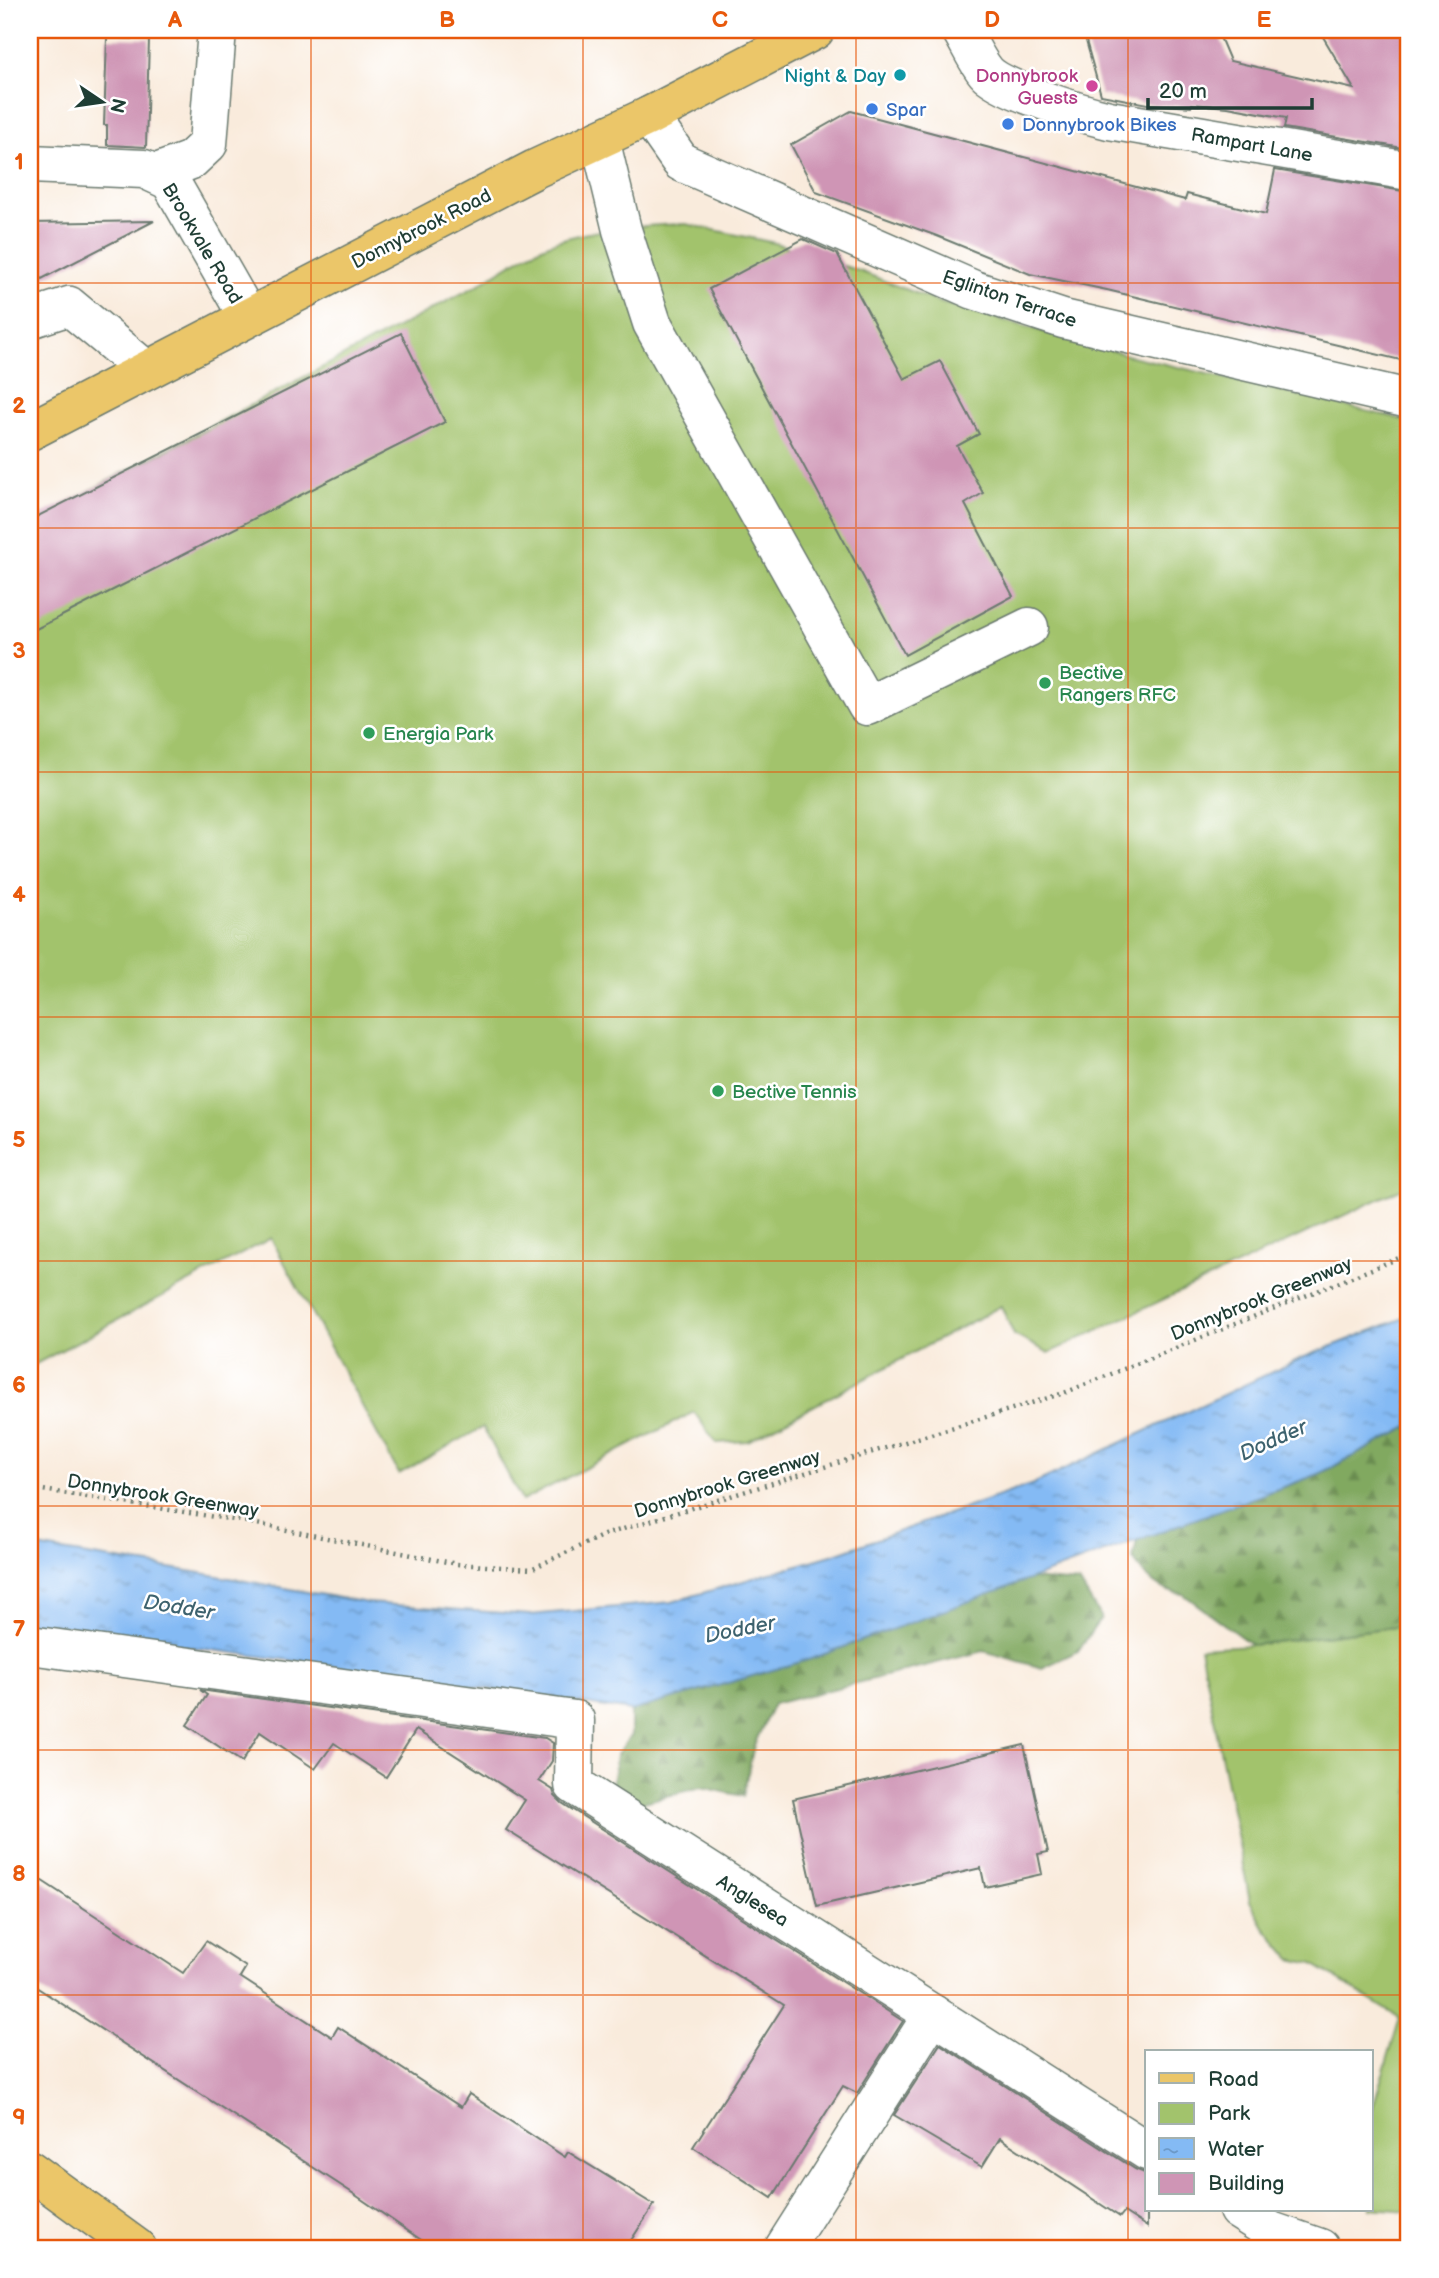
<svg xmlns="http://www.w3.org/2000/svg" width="1439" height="2278" font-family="'Balsamiq Sans',sans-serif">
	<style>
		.green { fill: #a2c36c; stroke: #608050; stroke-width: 2 }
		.forest { fill: url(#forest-firs); stroke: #50734a; stroke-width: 2 }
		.water { fill: url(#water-ripples); stroke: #527c94; stroke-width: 2 }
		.building { fill: #cf95b5 }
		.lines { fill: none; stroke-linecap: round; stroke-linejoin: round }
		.minor-casing { stroke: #6b7a6f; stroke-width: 41 }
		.major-casing { stroke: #6b7a6f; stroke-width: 41 }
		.path { stroke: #6b7a6f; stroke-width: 4.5; stroke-dasharray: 2 5; stroke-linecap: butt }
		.minor { stroke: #fff; stroke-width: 38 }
		.major { stroke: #ebc669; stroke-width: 38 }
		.grid { fill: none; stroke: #e8590c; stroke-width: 2; stroke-opacity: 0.55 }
		.culture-dot { fill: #0f9aa8; stroke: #fff; stroke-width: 2.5 }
		.hotel-dot { fill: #d1479c; stroke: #fff; stroke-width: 2.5 }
		.shop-dot { fill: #3f7fe0; stroke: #fff; stroke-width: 2.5 }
		.leisure-dot { fill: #2e9e5b; stroke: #fff; stroke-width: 2.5 }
		.labels { text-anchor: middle; stroke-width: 5; stroke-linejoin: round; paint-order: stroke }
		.culture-label { font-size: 19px; fill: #0d838f; stroke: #fff; text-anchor: end }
		.hotel-label { font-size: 19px; fill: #b23c85; stroke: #fff; text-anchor: end }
		.shop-label { font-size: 19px; fill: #366cbe; stroke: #fff; text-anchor: start }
		.street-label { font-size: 19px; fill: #1f3d34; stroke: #fff }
		.leisure-label { font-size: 19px; fill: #27864d; stroke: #fff; text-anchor: start }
		.water-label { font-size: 21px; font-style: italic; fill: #3d626e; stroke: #fff }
		.neatline { fill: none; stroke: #e8590c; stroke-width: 2.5 }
		.grid-label { font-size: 23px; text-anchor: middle; font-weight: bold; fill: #e8590c }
	</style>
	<defs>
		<pattern id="forest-firs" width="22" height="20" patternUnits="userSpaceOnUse" patternTransform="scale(1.75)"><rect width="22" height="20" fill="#81a960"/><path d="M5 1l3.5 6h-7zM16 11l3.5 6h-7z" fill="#698b50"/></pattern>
		<pattern id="water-ripples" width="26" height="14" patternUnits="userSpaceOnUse" patternTransform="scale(1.75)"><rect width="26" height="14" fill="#84baf4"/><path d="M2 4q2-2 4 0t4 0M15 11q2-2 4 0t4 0" fill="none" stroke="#6b98c6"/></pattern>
	</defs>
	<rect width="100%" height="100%" fill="#fff"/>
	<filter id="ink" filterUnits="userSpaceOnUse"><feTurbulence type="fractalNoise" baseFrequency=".0143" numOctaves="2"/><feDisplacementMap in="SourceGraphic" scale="14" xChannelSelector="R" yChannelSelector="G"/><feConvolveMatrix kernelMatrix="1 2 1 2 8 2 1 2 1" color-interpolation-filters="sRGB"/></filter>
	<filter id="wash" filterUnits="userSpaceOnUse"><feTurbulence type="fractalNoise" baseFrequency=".00686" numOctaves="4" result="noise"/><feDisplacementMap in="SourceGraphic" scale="28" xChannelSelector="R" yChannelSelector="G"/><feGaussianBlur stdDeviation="1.57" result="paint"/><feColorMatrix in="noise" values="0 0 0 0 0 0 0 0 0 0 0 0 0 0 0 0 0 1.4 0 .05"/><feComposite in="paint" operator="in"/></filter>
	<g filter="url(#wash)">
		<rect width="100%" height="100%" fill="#f9ebdc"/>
		<g class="green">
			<path d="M686 224 775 243 862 272 938 302 1131 356 1409 421V1185L1049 1353 1014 1335 1001 1306 748 1441 716 1443 694 1412 522 1501 483 1427 399 1474 271 1238 30 1367V522L476 286C502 270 528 251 557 241 592 229 649 225 686 224Z"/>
			<polygon points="1409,1614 1409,2211 1371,2208 1371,2113 1400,2018 1313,1964 1291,1959 1264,1927 1250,1901 1200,1648 1252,1645 1402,1626"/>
		</g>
		<g class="forest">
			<path d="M1409 1427V1614L1402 1626 1252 1645 1183 1594C1159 1592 1146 1578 1133 1559L1137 1540 1319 1474Z"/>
			<polygon points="1031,1579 1080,1583 1101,1618 1078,1651 1042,1668 984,1651 773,1704 754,1745 743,1796 701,1787 625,1807 612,1785 616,1756 631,1735 631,1711 641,1689 907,1610"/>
		</g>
		<polygon class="water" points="1409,1316 1409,1427 1319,1474 811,1659 631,1711 365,1670 30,1626 30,1546 201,1573 368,1603 530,1615 672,1602 835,1554 1033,1484 1302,1358"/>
		<g id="blocks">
			<g class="building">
				<polygon points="1083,30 1217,30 1230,61 1354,89 1319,30 1409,30 1409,149 1284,128 1286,118 1228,107 1192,104 1191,107 1148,104 1101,95"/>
				<polygon points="107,38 149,39 146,147 107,145 107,125 104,125"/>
				<polygon points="851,111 1185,200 1187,194 1266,214 1275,170 1409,192 1409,362 1107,290 1030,274 937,236 816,192 791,145"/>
				<polygon points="154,221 30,285 30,223"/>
				<polygon points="803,239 837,254 904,379 940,361 979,434 957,446 983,493 965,504 1013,596 905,655 709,289"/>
				<polygon points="401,333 445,422 30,632 30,520"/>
				<polygon points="200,1690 545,1738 553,1743 552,1761 539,1781 553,1790 555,1796 562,1803 903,2021 857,2093 843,2086 772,2198 693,2147 784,2005 506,1830 525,1800 416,1730 386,1777 334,1743 315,1769 260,1732 242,1762 187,1725 207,1695"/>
				<polygon points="1024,1745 1048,1852 1038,1854 1042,1874 985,1887 981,1868 817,1906 793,1799"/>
				<polygon points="30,1873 183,1973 206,1941 246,1967 240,1977 332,2037 338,2027 461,2107 469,2094 565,2157 568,2152 654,2205 626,2248 433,2248 351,2192 30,1983"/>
				<polygon points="940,2044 1135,2169 1147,2174 1147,2227 1124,2212 1120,2217 1000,2138 982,2167 894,2115"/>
			</g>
		</g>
	</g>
	<g filter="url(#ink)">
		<use href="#blocks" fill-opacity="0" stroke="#6b7a6f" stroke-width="2"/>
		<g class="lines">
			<g class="minor-casing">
				<g id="minor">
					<path d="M961 30C969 43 976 60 986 72 1001 90 1084 114 1109 120L1409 171"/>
					<polyline points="649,116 681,162 974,290 1063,319 1409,399"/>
					<polyline points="600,139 622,230 652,323 867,706 1029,627"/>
					<polyline points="30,164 144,169 170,181 248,317"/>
					<polyline points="157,173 191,160 208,144 217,30"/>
					<polyline points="30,319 69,306 146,370"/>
					<polyline points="30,1645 575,1720 574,1785 1147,2151"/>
					<polyline points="1238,2210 1271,2231 1320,2248"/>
					<polyline points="784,2248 933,2014"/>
				</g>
			</g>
			<g class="major-casing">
				<g id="major">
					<polyline points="30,431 535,169 649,116 815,30"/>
					<polyline points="30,2170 137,2248"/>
				</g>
			</g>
			<polyline class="path" points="30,1488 247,1522 457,1564 531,1569 604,1535 1064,1393 1409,1254"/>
			<use href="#minor" class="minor"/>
			<use href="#major" class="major"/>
		</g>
	</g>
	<path class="grid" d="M311 30V2248M583 30V2248M856 30V2248M1128 30V2248M30 283H1409M30 528H1409M30 772H1409M30 1017H1409M30 1261H1409M30 1506H1409M30 1750H1409M30 1995H1409"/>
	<circle class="culture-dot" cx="900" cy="75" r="7"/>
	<circle class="hotel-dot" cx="1092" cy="86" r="7"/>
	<g class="shop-dot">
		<circle cx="872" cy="109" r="7"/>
		<circle cx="1008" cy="124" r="7"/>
	</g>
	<g class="leisure-dot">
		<circle cx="1045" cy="683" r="7"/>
		<circle cx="369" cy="733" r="7"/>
		<circle cx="718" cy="1091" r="7"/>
	</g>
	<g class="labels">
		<g class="culture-label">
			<text x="886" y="82">Night &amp; Day</text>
		</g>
		<g class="hotel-label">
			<text x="1078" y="82">Donnybrook<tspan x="1078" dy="22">Guests</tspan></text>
		</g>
		<g class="shop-label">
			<text x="886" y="116">Spar</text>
			<text x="1022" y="131">Donnybrook Bikes</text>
		</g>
		<g class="street-label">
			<text transform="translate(1252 144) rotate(10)" y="7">Rampart Lane</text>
			<text transform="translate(421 228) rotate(-27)" y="7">Donnybrook Road</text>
			<text transform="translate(203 243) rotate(59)" y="7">Brookvale Road</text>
			<text transform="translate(1010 298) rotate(19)" y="7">Eglinton Terrace</text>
			<text transform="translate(1261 1298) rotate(-22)" y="7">Donnybrook Greenway</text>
			<text transform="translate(727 1483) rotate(-17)" y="7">Donnybrook Greenway</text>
			<text transform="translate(163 1495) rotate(9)" y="7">Donnybrook Greenway</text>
			<text transform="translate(753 1900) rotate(32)" y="7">Anglesea</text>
		</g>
		<g class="leisure-label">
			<text x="1059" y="679">Bective<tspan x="1059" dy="22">Rangers RFC</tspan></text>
			<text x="383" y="740">Energia Park</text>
			<text x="732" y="1098">Bective Tennis</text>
		</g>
		<g class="water-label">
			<text transform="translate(1273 1440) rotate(-24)" y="7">Dodder</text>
			<text transform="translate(179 1607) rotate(9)" y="7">Dodder</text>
			<text transform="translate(740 1629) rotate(-11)" y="7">Dodder</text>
		</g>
	</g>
	<rect width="1439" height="2278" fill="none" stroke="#fff" stroke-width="77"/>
	<rect x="1145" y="2050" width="228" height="161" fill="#ffffff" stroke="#a5b1ae" stroke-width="2"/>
	<rect x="1159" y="2073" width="35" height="10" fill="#ebc669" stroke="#a5b1ae" stroke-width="2"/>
	<text x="1208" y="2086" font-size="21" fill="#1f3d34">Road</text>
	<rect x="1159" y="2103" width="35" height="21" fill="#a2c36c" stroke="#a5b1ae" stroke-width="2"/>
	<text x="1208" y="2120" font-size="21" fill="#1f3d34">Park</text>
	<rect x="1159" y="2138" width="35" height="21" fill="url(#water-ripples)" stroke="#a5b1ae" stroke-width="2"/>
	<text x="1208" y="2156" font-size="21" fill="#1f3d34">Water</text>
	<rect x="1159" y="2173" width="35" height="21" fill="#cf95b5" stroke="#a5b1ae" stroke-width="2"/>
	<text x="1208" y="2190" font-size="21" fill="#1f3d34">Building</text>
	<g transform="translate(102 102) rotate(103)" stroke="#ffffff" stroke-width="5" paint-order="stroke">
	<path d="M0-5L12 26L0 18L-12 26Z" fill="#1f3d34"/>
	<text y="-10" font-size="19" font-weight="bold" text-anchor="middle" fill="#1f3d34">N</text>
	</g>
	<path d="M1148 98v10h164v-10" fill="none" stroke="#1f3d34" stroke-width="3.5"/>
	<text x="1159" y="98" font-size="21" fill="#1f3d34" stroke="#ffffff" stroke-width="5" paint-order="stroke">20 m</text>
	<rect x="38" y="38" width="1362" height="2202" class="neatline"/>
	<g class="grid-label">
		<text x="175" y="27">A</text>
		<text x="447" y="27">B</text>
		<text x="720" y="27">C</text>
		<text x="992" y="27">D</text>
		<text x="1264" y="27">E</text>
		<text x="19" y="169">1</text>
		<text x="19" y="413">2</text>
		<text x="19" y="658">3</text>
		<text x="19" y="902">4</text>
		<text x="19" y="1147">5</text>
		<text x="19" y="1392">6</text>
		<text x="19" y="1636">7</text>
		<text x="19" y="1881">8</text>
		<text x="19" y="2125">9</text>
	</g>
</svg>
